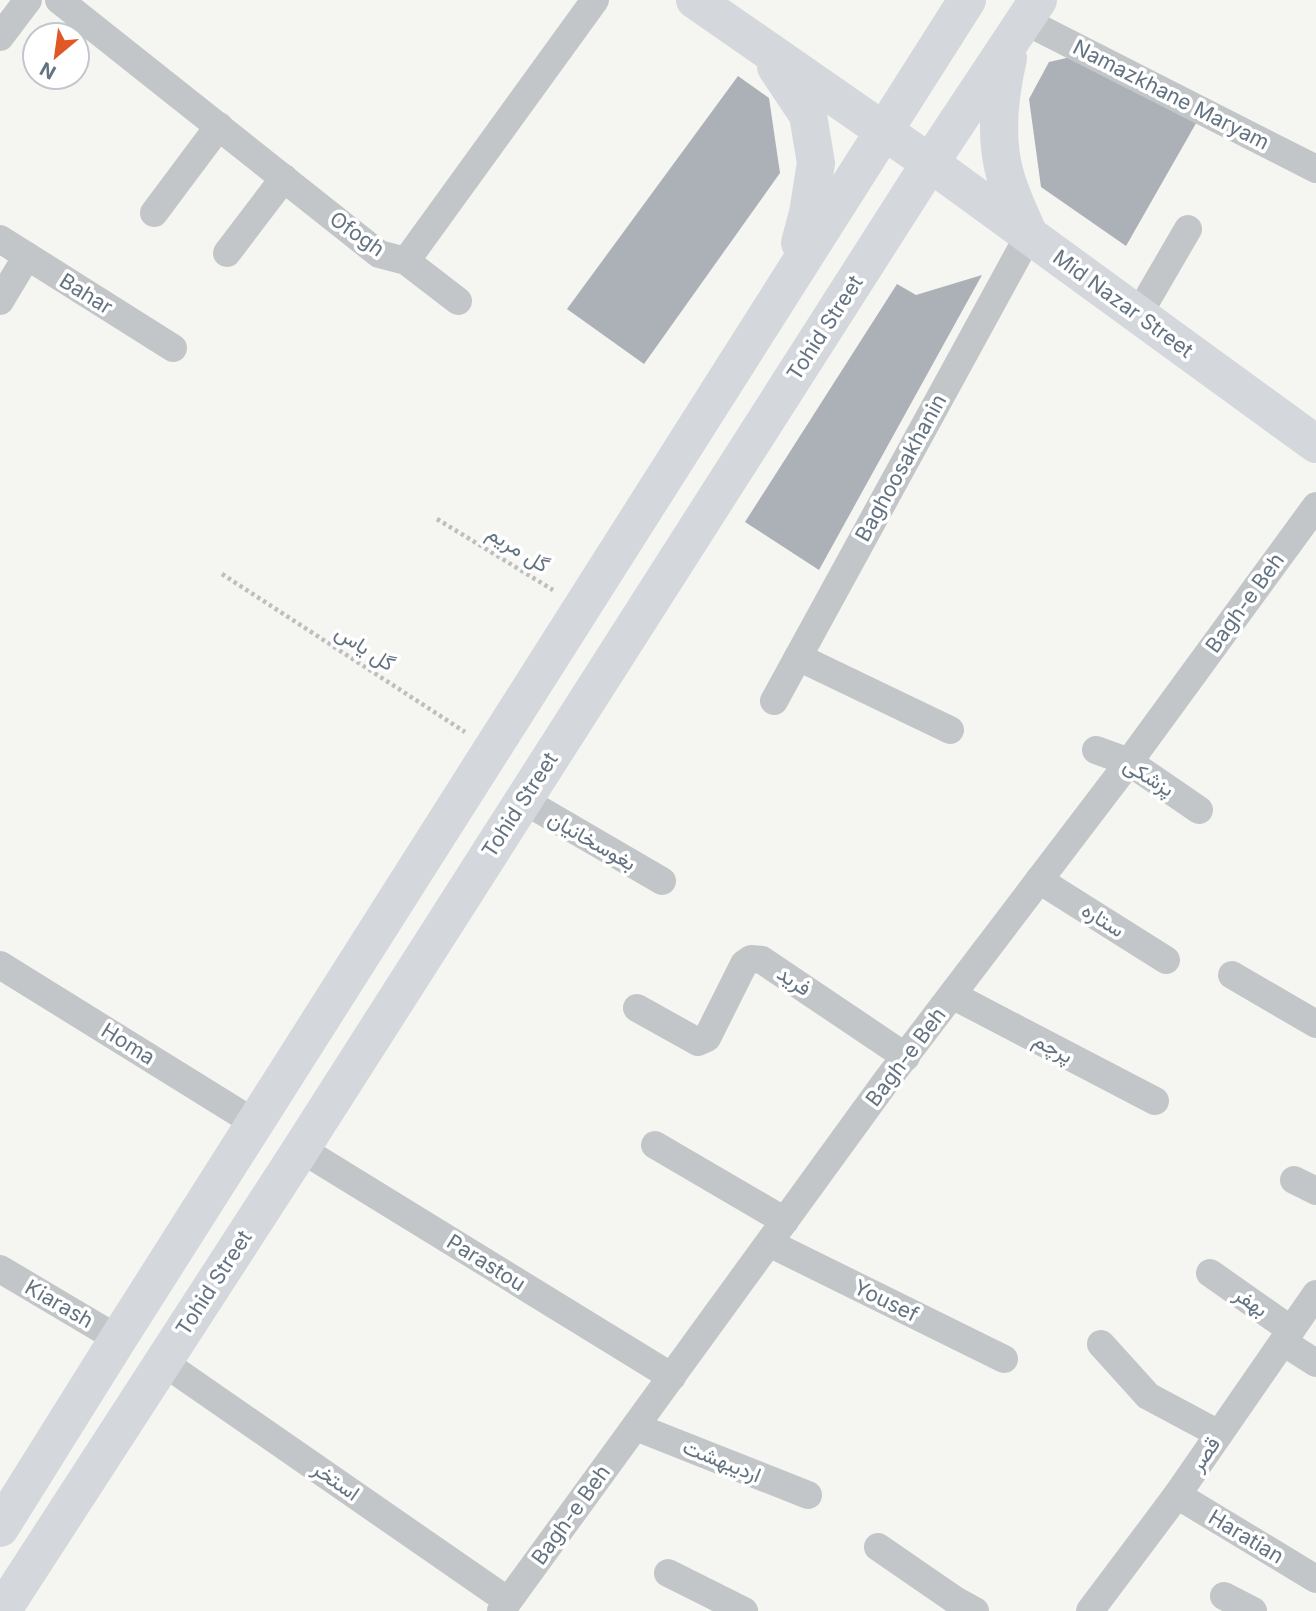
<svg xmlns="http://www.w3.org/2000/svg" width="1316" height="1611" font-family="Inter,Vazirmatn,sans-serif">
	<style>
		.building { fill: #abb1b7 }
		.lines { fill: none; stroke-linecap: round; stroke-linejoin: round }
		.path { stroke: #bcbec0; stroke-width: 4.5; stroke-dasharray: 3.5 3.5; stroke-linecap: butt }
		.street { stroke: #c2c6c9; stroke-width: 28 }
		.secondary { stroke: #d4d8dc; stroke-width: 38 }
		.labels { text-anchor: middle; stroke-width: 7; stroke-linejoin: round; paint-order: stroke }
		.street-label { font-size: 21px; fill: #647382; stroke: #fff }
	</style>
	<rect width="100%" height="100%" fill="#f5f5f1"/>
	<g class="building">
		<polygon points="1075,56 1199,118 1126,246 1041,187 1029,99 1049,62"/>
		<polygon points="738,76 769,98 780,173 644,364 567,309"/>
		<polygon points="982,275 819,570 745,522 897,284 916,295"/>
	</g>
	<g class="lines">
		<g class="path">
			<polyline points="437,519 553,590"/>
			<polyline points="222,574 465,732"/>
		</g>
		<g class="street">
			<polyline points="59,0 379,254 406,261 458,301"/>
			<polyline points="1025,21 1316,169"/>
			<polyline points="0,37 28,0"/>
			<polyline points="154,213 219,126"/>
			<polyline points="0,239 173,348"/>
			<polyline points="227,253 284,178"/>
			<polyline points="406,261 595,0"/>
			<polyline points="0,301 27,256"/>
			<polyline points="1138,315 1188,229"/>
			<polyline points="798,657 950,730"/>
			<polyline points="774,701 1029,235"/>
			<polyline points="1096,750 1129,762 1199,810"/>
			<polyline points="523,800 662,881"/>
			<polyline points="1039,880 1166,960"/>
			<polyline points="0,965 255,1123"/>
			<polyline points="1232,975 1316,1024"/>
			<polyline points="952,995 1155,1101"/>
			<polyline points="637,1008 698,1042 707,1038 744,964 751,959 762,960 906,1057"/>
			<polyline points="655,1145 785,1221"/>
			<polyline points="301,1149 672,1377"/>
			<polyline points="1294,1180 1316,1191"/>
			<polyline points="769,1243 1004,1359"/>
			<polyline points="0,1269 118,1339"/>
			<polyline points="1210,1273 1291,1330"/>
			<polyline points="1283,1342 1316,1363"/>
			<polyline points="1101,1344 1148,1396 1219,1434"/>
			<polyline points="163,1362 508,1601"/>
			<polyline points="636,1427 808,1495"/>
			<polyline points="1177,1495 1316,1579"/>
			<polyline points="878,1547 955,1600 975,1611"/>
			<polyline points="668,1573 744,1611"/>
			<polyline points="1224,1596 1253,1611"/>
			<polyline points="501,1611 887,1080 1129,762 1316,506"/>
			<polyline points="1090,1611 1177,1495 1316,1294"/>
		</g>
		<g class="secondary">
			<polyline points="695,0 930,163 1316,444"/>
			<path d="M1008 58C999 97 994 139 1006 178 1012 198 1021 216 1029 235"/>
			<polyline points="776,67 808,115 816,163 808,213 800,243"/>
			<polyline points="0,1528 118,1339 967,0"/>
			<polyline points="2,1611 301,1149 930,163 1038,0"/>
		</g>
	</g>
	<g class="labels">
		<g class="street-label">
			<text transform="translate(1171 95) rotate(27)" y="7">Namazkhane Maryam</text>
			<text transform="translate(357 234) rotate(35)" y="7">Ofogh</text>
			<text transform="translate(86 294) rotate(32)" y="7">Bahar</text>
			<text transform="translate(1123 304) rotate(36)" y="7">Mid Nazar Street</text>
			<text transform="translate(825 328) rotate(-57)" y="7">Tohid Street</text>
			<text transform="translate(901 468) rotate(-61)" y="7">Baghoosakhanin</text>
			<text transform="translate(518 549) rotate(32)" y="7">گل مریم</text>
			<text transform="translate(1245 603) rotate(-54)" y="7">Bagh-e Beh</text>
			<text transform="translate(365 648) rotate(33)" y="7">گل یاس</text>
			<text transform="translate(1149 777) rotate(32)" y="7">پزشکی</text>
			<text transform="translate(520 805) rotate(-57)" y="7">Tohid Street</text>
			<text transform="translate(592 841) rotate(30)" y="7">بغوسخانیان</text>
			<text transform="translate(1103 920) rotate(32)" y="7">ستاره</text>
			<text transform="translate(794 981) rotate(34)" y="7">فرید</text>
			<text transform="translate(128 1044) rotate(32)" y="7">Homa</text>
			<text transform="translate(1053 1048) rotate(28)" y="7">پرچم</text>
			<text transform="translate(906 1057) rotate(-53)" y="7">Bagh-e Beh</text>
			<text transform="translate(486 1263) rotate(32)" y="7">Parastou</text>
			<text transform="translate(214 1283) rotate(-57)" y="7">Tohid Street</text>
			<text transform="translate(886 1301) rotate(26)" y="7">Yousef</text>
			<text transform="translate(1251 1302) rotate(35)" y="7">بهفر</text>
			<text transform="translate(59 1304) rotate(30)" y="7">Kiarash</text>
			<text transform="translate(1205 1454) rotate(-55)" y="7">قصر</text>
			<text transform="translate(722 1461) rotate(22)" y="7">اردیبهشت</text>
			<text transform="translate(336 1481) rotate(35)" y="7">استخر</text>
			<text transform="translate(571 1515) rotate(-54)" y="7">Bagh-e Beh</text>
			<text transform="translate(1246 1537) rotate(31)" y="7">Haratian</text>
		</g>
	</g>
	<g transform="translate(56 56) rotate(209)"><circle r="33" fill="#ffffff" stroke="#c1c7cd" stroke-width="2"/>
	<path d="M0-5L12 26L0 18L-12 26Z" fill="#e05826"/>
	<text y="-10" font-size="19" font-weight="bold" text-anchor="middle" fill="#647382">N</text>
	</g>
</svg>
